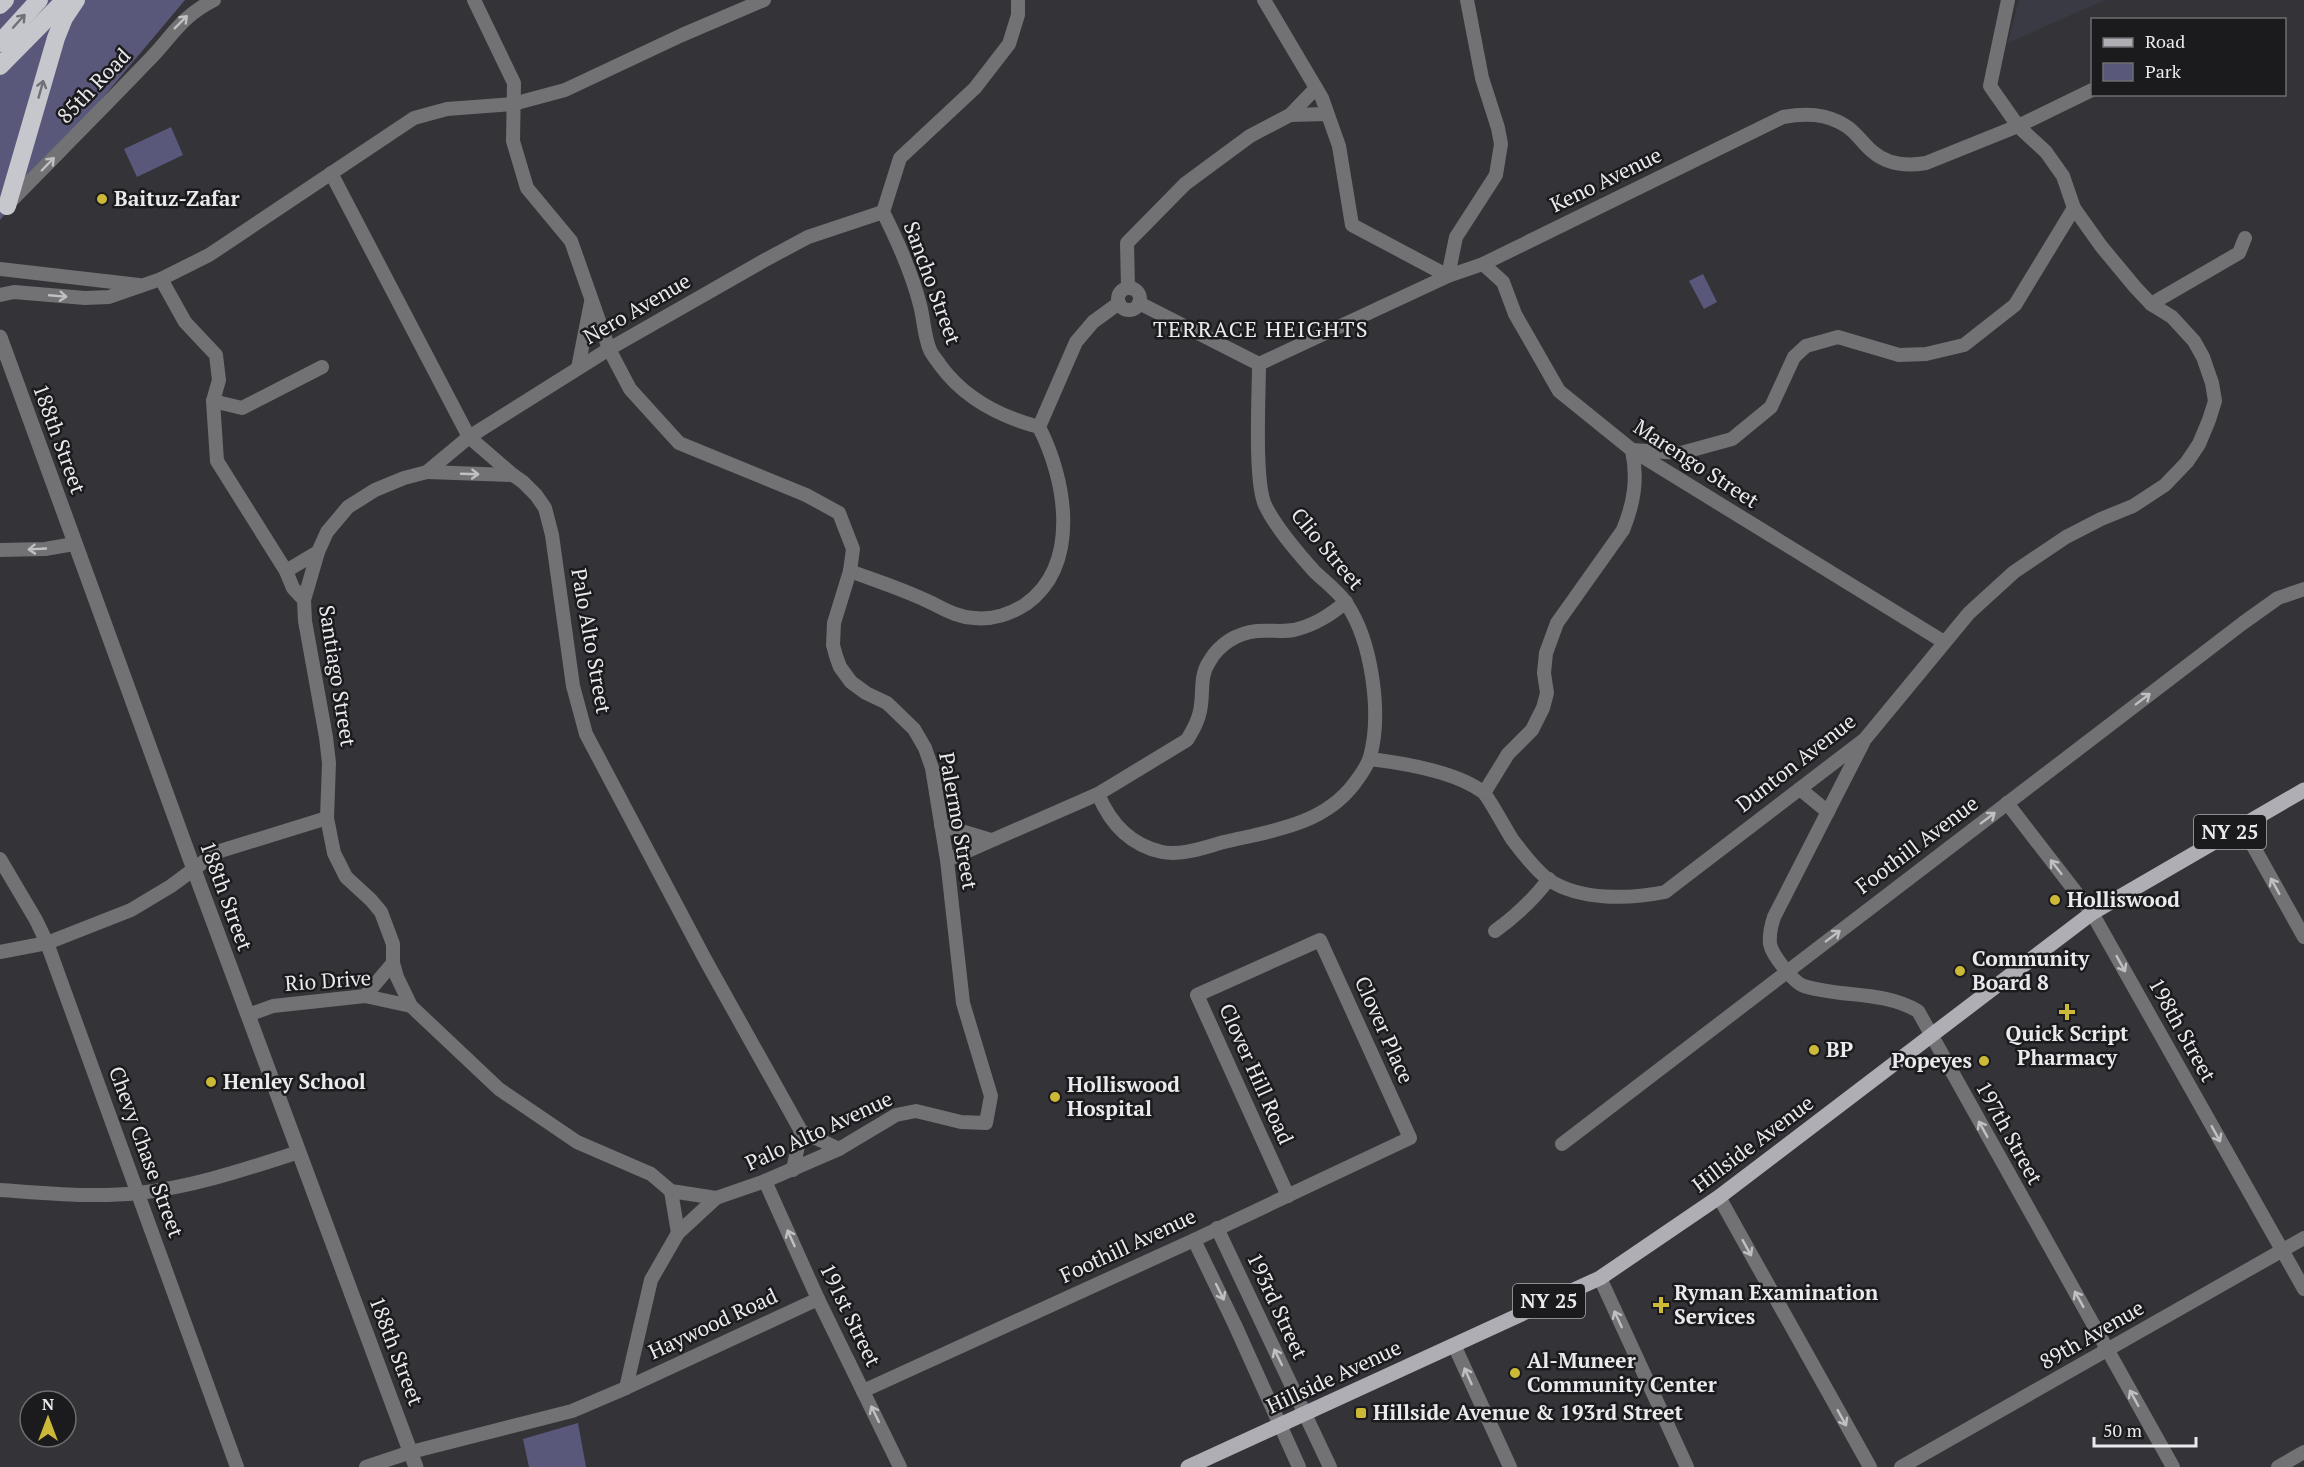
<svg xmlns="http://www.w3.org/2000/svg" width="2304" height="1467" font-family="'PT Serif',serif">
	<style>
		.built { fill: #3a3a45 }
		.green { fill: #59587a }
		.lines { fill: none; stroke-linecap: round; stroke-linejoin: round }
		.minor { stroke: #727274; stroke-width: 14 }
		.tertiary { stroke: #727274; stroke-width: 15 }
		.primary { stroke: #aeaeb4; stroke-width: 15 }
		.motorway { stroke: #c6c6cd; stroke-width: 18 }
		.oneway { stroke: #707076 }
		.oneway2 { stroke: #c0c0c3 }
		.poi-dot { fill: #ccb938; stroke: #1b1b1e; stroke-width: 2 }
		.labels { text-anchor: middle; stroke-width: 5; stroke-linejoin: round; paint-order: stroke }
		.shield { fill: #1b1b1e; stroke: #acacb0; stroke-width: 1.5 }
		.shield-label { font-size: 20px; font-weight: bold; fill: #eaeaee }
		.street-label { font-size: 21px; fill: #eaeaee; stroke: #1b1b1e }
		.poi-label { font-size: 21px; font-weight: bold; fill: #eaeaee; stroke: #1b1b1e; text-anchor: start }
		.neighbourhood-label { font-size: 22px; letter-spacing: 1.5px; fill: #eaeaee; stroke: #1b1b1e }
	</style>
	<rect width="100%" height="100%" fill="#333338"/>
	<polygon class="built" points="2019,0 2105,0 2008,43"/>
	<g class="green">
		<polygon points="0,0 185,0 0,220"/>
		<polygon points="171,127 183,155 137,177 124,149"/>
		<polygon points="1703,274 1717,302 1704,309 1689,281"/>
		<polygon points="578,1423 586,1467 529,1467 523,1439"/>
	</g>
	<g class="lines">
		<g class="minor">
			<path d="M1018 0V15L1009 44 975 88 900 158 883 212C898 242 912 273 920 305 924 320 924 336 930 350 932 355 937 360 940 365 964 398 1001 417 1039 427"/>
			<polyline points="1264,0 1322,98 1339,146 1352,225 1448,276 1456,237 1496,175 1501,144 1498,128 1482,78 1467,0"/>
			<polyline points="1290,115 1327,114"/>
			<polyline points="331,173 469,437 513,475 523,482 536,495 545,508 552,535 573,686 586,734 706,961 801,1131 839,1149"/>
			<path d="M8 204C54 157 101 110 147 62 172 37 180 17 214 0"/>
			<polyline points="1483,264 1503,282 1515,314 1559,391 1632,450 1944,642"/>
			<polyline points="0,269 139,285"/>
			<polyline points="161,279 185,322 216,355 219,380 213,401 217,461 286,571 293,588 304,600 305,621 326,737 329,763 327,818 334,853 346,877 371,900 381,912 393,944 393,963 397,977 411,1006 499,1089 577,1142 651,1174 671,1191 716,1198"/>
			<circle cx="1129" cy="299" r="11"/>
			<polyline points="1128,288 1127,243 1185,184 1250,136 1290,115 1316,88"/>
			<polyline points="0,295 14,292 85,298 109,297 161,279 209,255 414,118 447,109 513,104 565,90 682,35 764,0"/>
			<path d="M1139 303 1259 364 1448 276 1483 264 1783 117C1805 113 1826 113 1846 126 1857 133 1863 144 1873 152 1888 165 1908 166 1926 163L2018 126 2092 90"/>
			<polyline points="2151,304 2239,253 2245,238"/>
			<polyline points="578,368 591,302"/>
			<polyline points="213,401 242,408 322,367"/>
			<polyline points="1039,427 1076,342 1093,322 1119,303"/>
			<polyline points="427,472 513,475"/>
			<polyline points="0,550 45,549 74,544"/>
			<polyline points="286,571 318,552"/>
			<path d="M850 571C874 580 899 588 923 599 940 606 954 617 974 618 992 620 1011 614 1026 604 1081 564 1066 480 1039 427"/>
			<polyline points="304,600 318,552 327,532 348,507 375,490 404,478 427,472 469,437 609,349 765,260 808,237 883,212"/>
			<path d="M1863 743 1774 917C1771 926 1769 934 1770 944 1772 955 1794 983 1804 986 1842 998 1881 990 1918 1011L2173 1467"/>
			<path d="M1370 759C1403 763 1455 771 1483 792 1488 796 1506 830 1512 839 1522 852 1535 870 1549 880 1581 901 1630 899 1665 892L1865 739 1969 613 2014 572 2066 537 2101 519 2133 506 2165 485 2187 462 2199 444 2209 420 2215 401 2212 383 2203 357 2194 341 2172 317 2151 304 2135 287 2101 246 2074 208 2063 176 2046 152 2018 126 1990 86 2008 0"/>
			<polyline points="1800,789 1828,812"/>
			<path d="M1484 793 1508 754 1532 730 1543 708 1547 693 1544 673 1546 653 1557 623 1623 530C1634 503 1638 479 1632 450L1681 453 1732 439 1771 407 1794 357 1806 346 1838 337 1899 355 1926 354 1964 345 2015 305 2074 208"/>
			<path d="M1098 794C1110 823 1130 845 1162 852 1182 856 1205 847 1224 842 1271 831 1323 825 1354 784 1360 776 1367 767 1370 757 1382 713 1372 641 1346 603 1338 591 1324 581 1314 571 1297 552 1276 528 1265 505 1254 480 1259 395 1259 364"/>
			<polyline points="2007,803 2092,913 2304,1289"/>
			<polyline points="941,825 991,840"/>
			<polyline points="2242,826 2304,937"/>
			<polyline points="0,859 36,920 47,943 237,1467"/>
			<path d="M947 860 1098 794 1187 740C1193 730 1198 722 1200 711 1204 694 1199 677 1209 662 1219 644 1237 633 1257 631 1270 630 1282 632 1294 630 1315 625 1330 615 1346 602"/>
			<path d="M1495 931C1516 916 1533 900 1549 879"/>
			<polyline points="0,952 47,943 131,910 171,886 217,852 327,818"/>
			<polyline points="365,996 393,963"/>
			<polyline points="248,1015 273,1006 365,996 411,1006"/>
			<polyline points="1562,1144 2243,623 2278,598 2304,589"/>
			<polyline points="793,1170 801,1131"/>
			<polyline points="765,1181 818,1299 900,1467"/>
			<path d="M0 1190C45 1193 93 1198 138 1193 193 1187 246 1169 299 1152"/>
			<polyline points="671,1191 678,1233"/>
			<polyline points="1719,1197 1870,1467"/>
			<polyline points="1217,1228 1330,1467"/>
			<polyline points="1194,1240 1235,1325 1299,1467"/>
			<polyline points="1600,1278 1687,1467"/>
			<polyline points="1454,1345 1510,1467"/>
			<polyline points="626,1388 818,1299"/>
			<polyline points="863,1391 1194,1240 1410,1138 1320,940 1197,995 1288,1196"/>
			<polyline points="366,1467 411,1452 572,1411 626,1388 651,1280 678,1233 716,1198 765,1181 839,1149 896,1115 916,1111 961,1122 986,1123 991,1096 963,1003 947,860 932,768 925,748 914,729 887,703 866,693 851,682 840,667 836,656 833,645 834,623 850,571 853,549 839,513 806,495 679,443 630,389 609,349 571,241 527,188 513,141 514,83 474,0"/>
			<polyline points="1901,1467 2304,1238"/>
			<polyline points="2278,1467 2304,1452"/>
		</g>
		<polyline class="tertiary" points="0,337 200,886 416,1467"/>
		<polyline class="primary" points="1188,1467 1600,1278 1719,1197 2092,913 2304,790"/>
		<g class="motorway">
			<polyline points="0,5 5,0"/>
			<polyline points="0,43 39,0"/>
			<polyline points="0,66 65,0"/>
			<polyline points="7,206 56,38 64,18 76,0"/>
		</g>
	</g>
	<defs><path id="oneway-shaft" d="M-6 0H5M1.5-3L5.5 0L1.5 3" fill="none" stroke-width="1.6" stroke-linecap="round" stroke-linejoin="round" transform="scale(1.5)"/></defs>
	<g class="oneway">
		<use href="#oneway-shaft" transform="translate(19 21) rotate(-48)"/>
		<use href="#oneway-shaft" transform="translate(41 89) rotate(-74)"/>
	</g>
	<g class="oneway2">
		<use href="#oneway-shaft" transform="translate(181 22) rotate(-45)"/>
		<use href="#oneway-shaft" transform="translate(48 164) rotate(-46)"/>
		<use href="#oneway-shaft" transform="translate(58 296) rotate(5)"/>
		<use href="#oneway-shaft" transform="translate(470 474) rotate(2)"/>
		<use href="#oneway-shaft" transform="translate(37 549) rotate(177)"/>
		<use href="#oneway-shaft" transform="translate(2143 699) rotate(-37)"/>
		<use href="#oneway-shaft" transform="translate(1988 818) rotate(-37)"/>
		<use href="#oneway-shaft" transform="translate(2056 867) rotate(-128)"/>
		<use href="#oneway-shaft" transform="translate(2275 886) rotate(-119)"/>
		<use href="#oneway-shaft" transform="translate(1833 936) rotate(-37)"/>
		<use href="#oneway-shaft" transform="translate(2121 964) rotate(61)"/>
		<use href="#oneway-shaft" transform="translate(1983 1129) rotate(-119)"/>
		<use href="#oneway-shaft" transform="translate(2216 1134) rotate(61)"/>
		<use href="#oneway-shaft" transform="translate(791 1238) rotate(-114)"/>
		<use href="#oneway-shaft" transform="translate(1747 1248) rotate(61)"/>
		<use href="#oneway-shaft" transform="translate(1220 1292) rotate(64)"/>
		<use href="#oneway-shaft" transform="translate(2079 1299) rotate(-119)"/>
		<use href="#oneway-shaft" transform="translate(1618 1319) rotate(-115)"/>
		<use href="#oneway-shaft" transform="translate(1278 1357) rotate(-116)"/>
		<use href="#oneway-shaft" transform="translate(1468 1376) rotate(-114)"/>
		<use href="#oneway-shaft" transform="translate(2134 1398) rotate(-119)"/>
		<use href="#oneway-shaft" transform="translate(875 1414) rotate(-116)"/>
		<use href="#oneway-shaft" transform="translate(1842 1418) rotate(61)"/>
	</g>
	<g class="poi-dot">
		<circle cx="102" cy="199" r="6"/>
		<circle cx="2055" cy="900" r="6"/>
		<circle cx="1960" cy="971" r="6"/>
		<path d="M2064 1003h6v6h6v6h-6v6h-6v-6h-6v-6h6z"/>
		<circle cx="1814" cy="1050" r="6"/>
		<circle cx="1984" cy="1061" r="6"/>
		<circle cx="211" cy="1082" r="6"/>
		<circle cx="1055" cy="1097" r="6"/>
		<path d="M1658 1296h6v6h6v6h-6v6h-6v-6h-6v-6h6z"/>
		<circle cx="1515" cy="1373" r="6"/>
		<rect x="1355" y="1407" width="12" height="12" rx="3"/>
	</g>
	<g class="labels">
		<g class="shield">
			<rect x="2194" y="815" width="72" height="34" rx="4.5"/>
			<rect x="1513" y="1284" width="72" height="34" rx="4.5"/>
		</g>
		<g class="shield-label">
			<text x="2230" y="839">NY 25</text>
			<text x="1549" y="1308">NY 25</text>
		</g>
		<g class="street-label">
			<text transform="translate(94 86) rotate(-46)" y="7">85th Road</text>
			<text transform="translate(1606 180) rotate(-26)" y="7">Keno Avenue</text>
			<text transform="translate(932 283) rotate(70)" y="7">Sancho Street</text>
			<text transform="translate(637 309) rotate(-30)" y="7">Nero Avenue</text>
			<text transform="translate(59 439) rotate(70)" y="7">188th Street</text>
			<text transform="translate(1696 464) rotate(33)" y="7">Marengo Street</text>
			<text transform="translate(1327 549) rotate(50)" y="7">Clio Street</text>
			<text transform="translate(591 641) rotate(80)" y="7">Palo Alto Street</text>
			<text transform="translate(337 676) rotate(81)" y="7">Santiago Street</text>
			<text transform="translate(1796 763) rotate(-38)" y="7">Dunton Avenue</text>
			<text transform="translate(958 821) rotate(80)" y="7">Palermo Street</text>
			<text transform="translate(1917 845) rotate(-37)" y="7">Foothill Avenue</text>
			<text transform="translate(226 896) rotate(70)" y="7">188th Street</text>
			<text transform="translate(328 981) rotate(-4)" y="7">Rio Drive</text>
			<text transform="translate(1384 1030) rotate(66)" y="7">Clover Place</text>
			<text transform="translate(2182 1030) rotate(61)" y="7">198th Street</text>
			<text transform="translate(1256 1074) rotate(66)" y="7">Clover Hill Road</text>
			<text transform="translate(819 1131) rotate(-25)" y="7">Palo Alto Avenue</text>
			<text transform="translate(2009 1133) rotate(61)" y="7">197th Street</text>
			<text transform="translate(1753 1144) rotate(-37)" y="7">Hillside Avenue</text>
			<text transform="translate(146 1152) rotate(70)" y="7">Chevy Chase Street</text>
			<text transform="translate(1128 1246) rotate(-25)" y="7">Foothill Avenue</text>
			<text transform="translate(1277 1306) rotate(65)" y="7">193rd Street</text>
			<text transform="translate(850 1315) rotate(64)" y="7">191st Street</text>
			<text transform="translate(713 1324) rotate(-25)" y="7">Haywood Road</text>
			<text transform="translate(2092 1335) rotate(-30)" y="7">89th Avenue</text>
			<text transform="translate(396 1351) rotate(69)" y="7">188th Street</text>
			<text transform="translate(1334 1377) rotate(-25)" y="7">Hillside Avenue</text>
		</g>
		<g class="poi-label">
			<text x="114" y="206">Baituz-Zafar</text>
			<text x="2067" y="907">Holliswood</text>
			<text x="1972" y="966">Community<tspan x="1972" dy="24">Board 8</tspan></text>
			<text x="2067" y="1041" text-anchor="middle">Quick Script<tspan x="2067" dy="24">Pharmacy</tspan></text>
			<text x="1826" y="1057">BP</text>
			<text x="1972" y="1068" text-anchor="end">Popeyes</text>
			<text x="223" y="1089">Henley School</text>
			<text x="1067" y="1092">Holliswood<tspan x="1067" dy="24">Hospital</tspan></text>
			<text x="1674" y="1300">Ryman Examination<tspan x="1674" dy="24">Services</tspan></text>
			<text x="1527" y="1368">Al-Muneer<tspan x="1527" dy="24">Community Center</tspan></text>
			<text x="1373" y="1420">Hillside Avenue &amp; 193rd Street</text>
		</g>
		<g class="neighbourhood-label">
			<text x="1261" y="337">TERRACE HEIGHTS</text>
		</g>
	</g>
	<rect x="2091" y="18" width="195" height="78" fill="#1b1b1e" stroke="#6e6e71" stroke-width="1.5"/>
	<rect x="2103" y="38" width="30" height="9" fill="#aeaeb4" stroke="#6e6e71" stroke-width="1.5"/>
	<text x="2145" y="48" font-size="18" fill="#eaeaee">Road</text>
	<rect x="2103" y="63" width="30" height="18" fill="#59587a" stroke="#6e6e71" stroke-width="1.5"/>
	<text x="2145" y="78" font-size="18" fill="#eaeaee">Park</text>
	<g transform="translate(48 1419)"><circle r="28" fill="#1b1b1e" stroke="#6e6e71" stroke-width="1.5"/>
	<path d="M0-4.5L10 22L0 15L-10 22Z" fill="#ccb938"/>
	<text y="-9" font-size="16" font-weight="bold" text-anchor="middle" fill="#eaeaee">N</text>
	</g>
	<path d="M2094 1437v9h102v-9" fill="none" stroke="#eaeaee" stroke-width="3"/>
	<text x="2103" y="1437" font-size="18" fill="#eaeaee" stroke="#1b1b1e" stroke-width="4.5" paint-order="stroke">50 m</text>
</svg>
